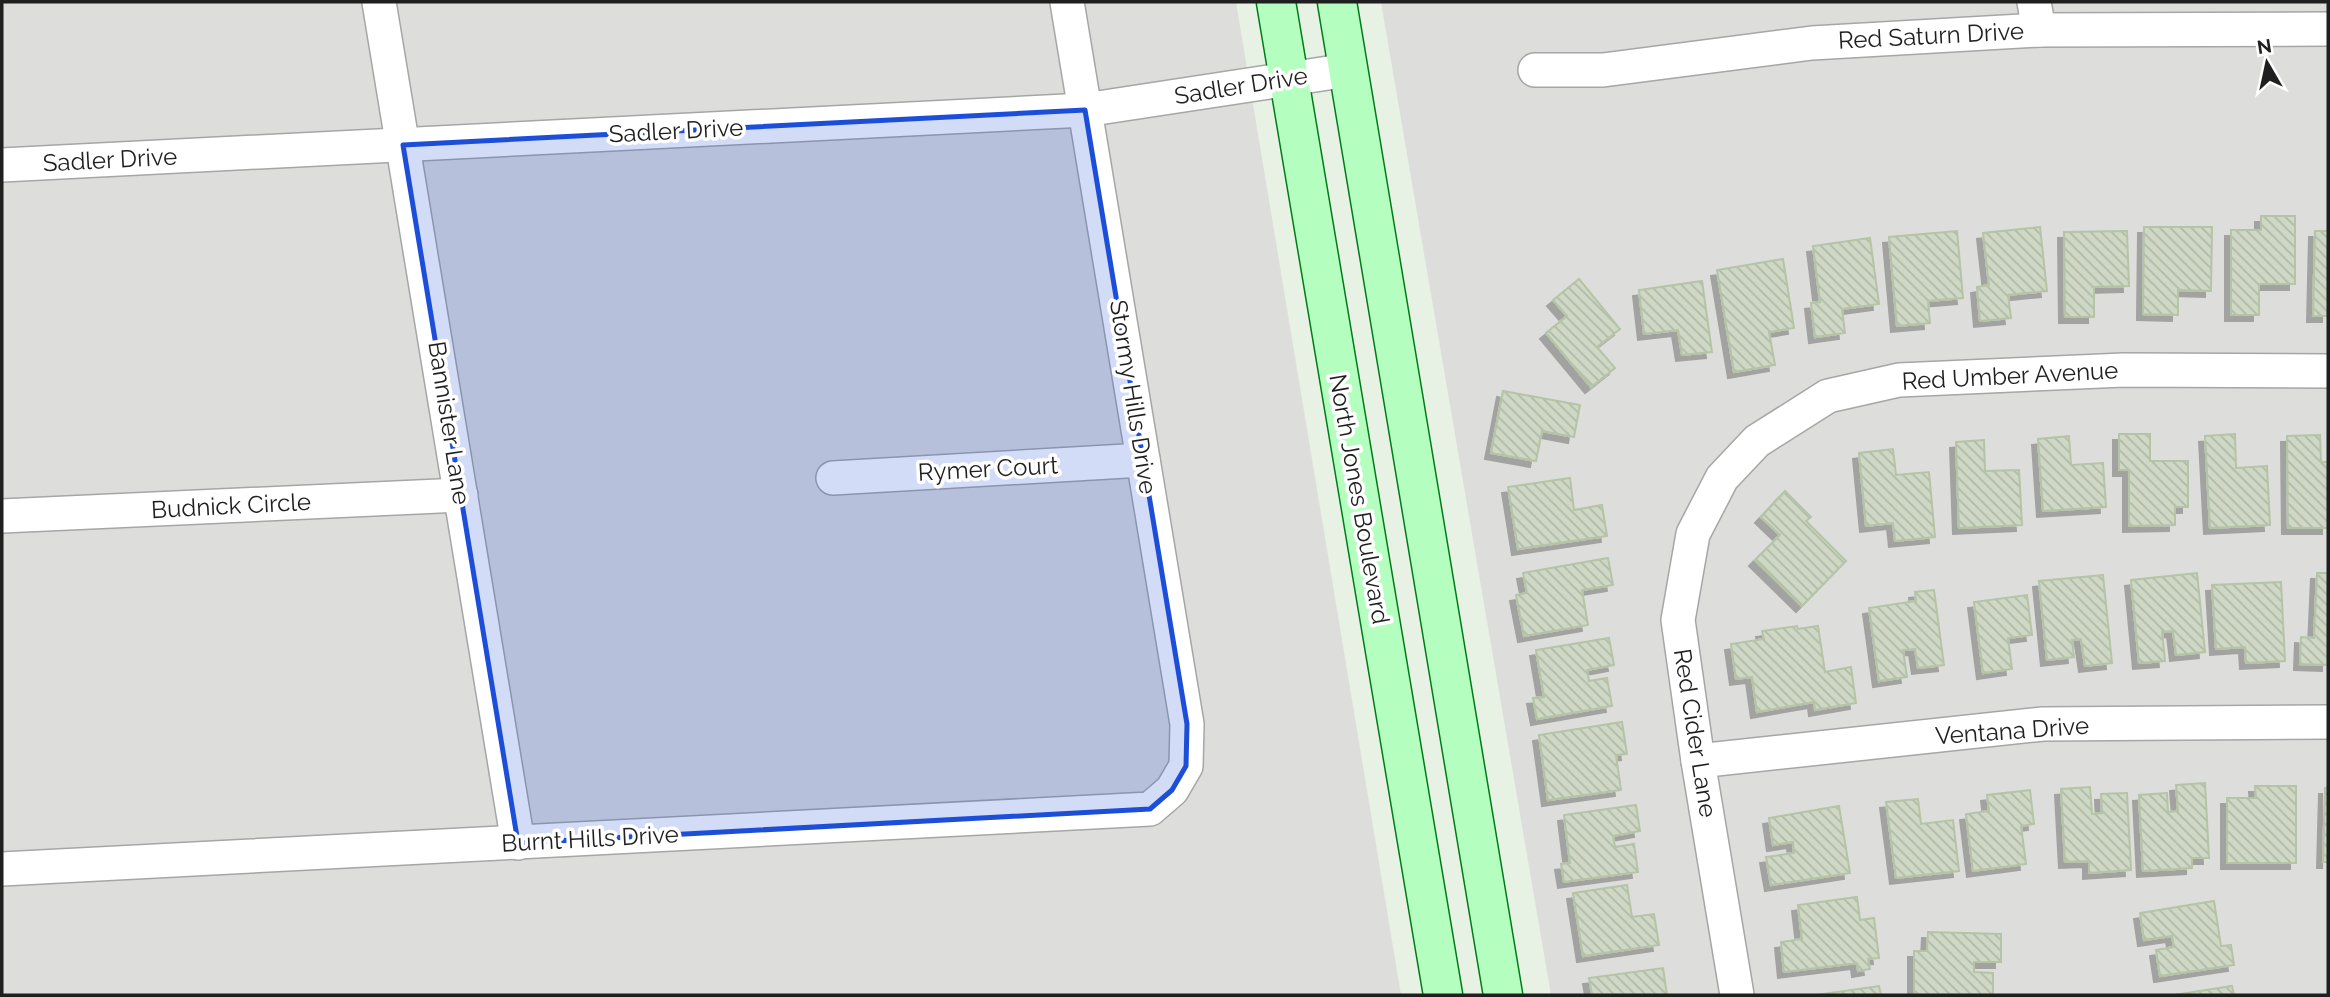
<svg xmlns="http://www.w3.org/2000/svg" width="2330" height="997" font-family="Raleway,sans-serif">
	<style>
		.residential { fill: #dddddc }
		.building { fill: url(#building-back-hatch); stroke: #b4c4a5; stroke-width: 2; filter: url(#shadow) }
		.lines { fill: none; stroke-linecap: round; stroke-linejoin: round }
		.minor-casing { stroke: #a6a6a6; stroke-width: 36 }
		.secondary-casing { stroke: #007c19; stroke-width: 41 }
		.minor { stroke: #fff; stroke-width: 33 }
		.secondary { stroke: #b4ffbf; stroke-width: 38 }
		.marked { fill: #1d4ed8; fill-opacity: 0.2; stroke: #1d4ed8; stroke-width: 5; stroke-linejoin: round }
		.labels { text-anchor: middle; stroke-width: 7; stroke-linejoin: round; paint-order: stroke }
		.street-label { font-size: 24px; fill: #1f1f1f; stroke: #fff }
	</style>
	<defs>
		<pattern id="building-back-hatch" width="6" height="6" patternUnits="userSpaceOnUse" patternTransform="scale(1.75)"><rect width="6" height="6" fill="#ced8c4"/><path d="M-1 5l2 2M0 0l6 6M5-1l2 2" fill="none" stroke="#b0b9a8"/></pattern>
		<filter id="shadow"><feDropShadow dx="-6" dy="6" stdDeviation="0" flood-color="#0004"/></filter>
	</defs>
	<rect width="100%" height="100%" fill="#e7f1e4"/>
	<g class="residential">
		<polygon points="2,2 1236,2 1401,995 2,995"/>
		<polygon points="1381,2 2328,2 2328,995 1551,995"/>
	</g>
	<g class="building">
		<polygon points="2261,216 2295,216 2295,284 2259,284 2259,315 2231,315 2231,230 2261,230"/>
		<polygon points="2040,227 2047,291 2008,295 2011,318 1980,321 1977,287 1989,285 1983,233"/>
		<polygon points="2144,227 2212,227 2211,291 2178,290 2178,315 2143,314"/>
		<polygon points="1957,231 1963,298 1928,301 1930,323 1897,326 1889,237"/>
		<polygon points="2127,231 2129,286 2094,287 2094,317 2065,317 2064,232"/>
		<polygon points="2315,231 2328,231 2328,316 2313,316"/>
		<polygon points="1870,238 1879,304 1842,309 1845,333 1815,337 1811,303 1820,302 1813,246"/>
		<polygon points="1783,259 1794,328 1769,332 1775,365 1734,372 1717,270"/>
		<polygon points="1579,279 1620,329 1597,347 1615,368 1591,387 1546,333 1567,316 1553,300"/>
		<polygon points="1702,281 1712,352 1682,355 1678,330 1644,334 1639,290"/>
		<polygon points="1503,391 1580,405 1574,437 1542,431 1536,461 1491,453"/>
		<polygon points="2119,434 2150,434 2150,461 2188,461 2188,507 2175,507 2175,525 2129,526 2129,470 2119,470"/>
		<polygon points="2235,434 2236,468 2267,466 2270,525 2210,528 2205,436"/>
		<polygon points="2320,435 2321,462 2328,462 2328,528 2288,528 2287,436"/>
		<polygon points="2069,436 2071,465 2103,463 2106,507 2043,511 2038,439"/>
		<polygon points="1984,440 1985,471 2019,470 2022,525 1959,528 1956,442"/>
		<polygon points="1893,449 1896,475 1929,472 1935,537 1895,541 1893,523 1866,526 1859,453"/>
		<polygon points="1570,478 1574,510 1602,505 1607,536 1518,549 1508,487"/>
		<polygon points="1785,491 1811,517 1806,521 1846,561 1802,606 1755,560 1780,535 1761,517"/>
		<polygon points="1608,558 1613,585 1582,590 1588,625 1524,636 1516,595 1527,593 1523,573"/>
		<polygon points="2197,573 2205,652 2176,655 2173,631 2162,632 2165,661 2139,663 2131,580"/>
		<polygon points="2317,573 2328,573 2328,665 2300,664 2301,637 2314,638"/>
		<polygon points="2103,575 2112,663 2085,666 2081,639 2072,640 2074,657 2047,660 2039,581"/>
		<polygon points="2281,582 2285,661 2246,663 2245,647 2216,649 2212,585"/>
		<polygon points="1934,590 1944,665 1918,668 1915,649 1903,650 1907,677 1879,681 1869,608 1916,601 1915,592"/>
		<polygon points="2027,595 2032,635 2008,638 2012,669 1983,673 1974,602"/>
		<polygon points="1797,626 1798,629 1818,626 1825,672 1851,667 1856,703 1815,710 1814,702 1757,712 1752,677 1736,679 1731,644 1764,639 1762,631"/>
		<polygon points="1609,638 1614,665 1587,670 1589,681 1607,678 1612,706 1537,719 1533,698 1544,697 1536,650"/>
		<polygon points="1622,722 1627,754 1616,755 1621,790 1548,800 1539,735"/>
		<polygon points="2205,783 2209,858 2192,858 2192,868 2143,871 2139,795 2167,793 2168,812 2178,811 2176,785"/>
		<polygon points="2255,786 2296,786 2296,863 2227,863 2227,798 2256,798"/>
		<polygon points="2090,787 2092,814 2102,813 2101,794 2127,793 2131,870 2089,873 2089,861 2065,862 2061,789"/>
		<polygon points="2325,788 2328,788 2328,862 2323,862"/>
		<polygon points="2030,790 2034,824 2021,826 2026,864 1973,871 1966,814 1989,811 1987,795"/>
		<polygon points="1918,799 1921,824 1953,820 1959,871 1896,878 1886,802"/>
		<polygon points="1636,805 1640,831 1613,836 1615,847 1634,844 1638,872 1564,882 1561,864 1570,863 1564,815"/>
		<polygon points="1839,806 1850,873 1771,885 1766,857 1794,853 1793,842 1773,845 1769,818"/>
		<polygon points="1627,885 1632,917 1654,914 1659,945 1583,956 1573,893"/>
		<polygon points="1857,897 1860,920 1874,918 1879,958 1868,959 1870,969 1858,971 1857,963 1784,972 1781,942 1802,939 1798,905"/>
		<polygon points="2214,901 2221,946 2231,945 2234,965 2160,976 2156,950 2174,947 2172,936 2144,940 2140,913"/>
		<polygon points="1928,932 2001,934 2001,962 1974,962 1974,972 1993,973 1993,995 1914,995 1914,951 1927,951"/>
		<polygon points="1663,968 1667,995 1592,995 1589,978"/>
		<polygon points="1879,986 1881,995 1816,995"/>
		<polygon points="2232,986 2234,995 2174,995"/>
	</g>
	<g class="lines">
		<g class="minor-casing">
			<g id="minor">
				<polyline points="379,2 518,843"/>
				<polyline points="2034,2 2039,30"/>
				<polyline points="1535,70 1603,70 1812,43 2039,30 2328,29"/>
				<polyline points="2,165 1085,110 1348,70"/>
				<polyline points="833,478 1143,460"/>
				<polyline points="2,516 461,495"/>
				<polyline points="1698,761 2043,724 2328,722"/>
				<polyline points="2,869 1150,809 1172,790 1186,766 1187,724 1067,2"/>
				<polyline points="1737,995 1698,761 1678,620 1693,534 1722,478 1757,441 1828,396 1899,380 2124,370 2328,371"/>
			</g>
		</g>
		<g class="secondary-casing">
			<g id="secondary">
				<polyline points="1276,2 1443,995"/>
				<polyline points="1337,2 1503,995"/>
			</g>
		</g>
		<use href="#minor" class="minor"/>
		<use href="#secondary" class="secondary"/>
	</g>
	<path class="marked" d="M1085 110 1187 724 1186 766 1172 790 1150 809 518 843 403 145Z"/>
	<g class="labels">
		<g class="street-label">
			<text transform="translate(1931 36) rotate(-3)" y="8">Red Saturn Drive</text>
			<text transform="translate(1241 86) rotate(-9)" y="8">Sadler Drive</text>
			<text transform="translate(676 131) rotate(-3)" y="8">Sadler Drive</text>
			<text transform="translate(110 160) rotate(-3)" y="8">Sadler Drive</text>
			<text transform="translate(2010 376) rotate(-3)" y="8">Red Umber Avenue</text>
			<text transform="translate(1133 397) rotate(81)" y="8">Stormy Hills Drive</text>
			<text transform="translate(449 423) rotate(81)" y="8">Bannister Lane</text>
			<text transform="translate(988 469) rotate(-3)" y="8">Rymer Court</text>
			<text transform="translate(1359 499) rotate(80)" y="8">North Jones Boulevard</text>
			<text transform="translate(231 506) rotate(-3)" y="8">Budnick Circle</text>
			<text transform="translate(2012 731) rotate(-4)" y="8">Ventana Drive</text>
			<text transform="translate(1695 733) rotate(81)" y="8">Red Cider Lane</text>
			<text transform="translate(590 839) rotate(-3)" y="8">Burnt Hills Drive</text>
		</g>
	</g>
	<rect width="2330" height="997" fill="none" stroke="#1f1f1f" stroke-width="7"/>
	<g transform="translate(2267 63) rotate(351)" stroke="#ffffff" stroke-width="5" paint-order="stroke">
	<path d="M0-5L12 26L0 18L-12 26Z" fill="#1f1f1f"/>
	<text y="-10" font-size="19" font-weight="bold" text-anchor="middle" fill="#1f1f1f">N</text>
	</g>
</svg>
